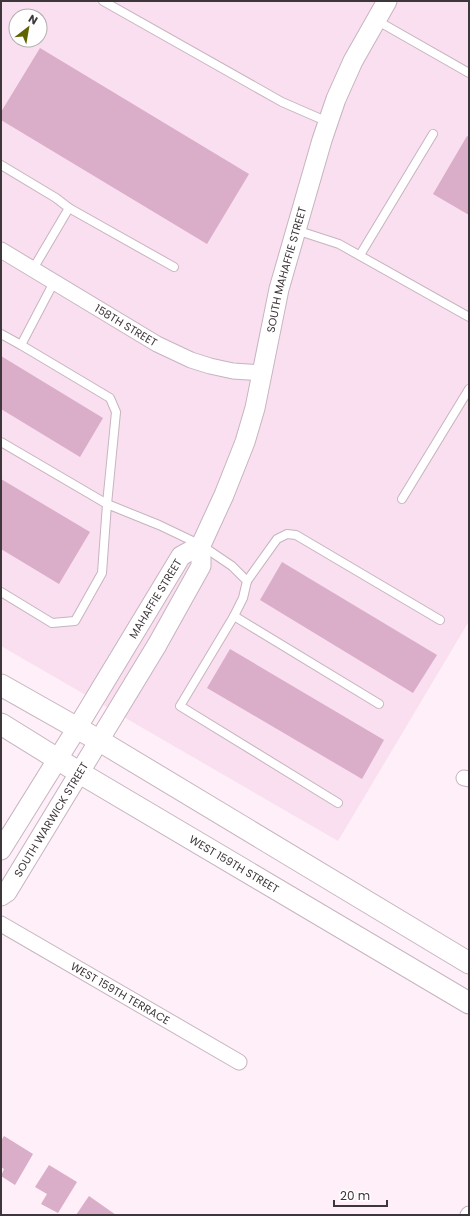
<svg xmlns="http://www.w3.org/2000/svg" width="470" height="1216" font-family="Poppins,sans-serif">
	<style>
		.built { fill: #f9dfef; fill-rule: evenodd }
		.building { fill: #daadc9 }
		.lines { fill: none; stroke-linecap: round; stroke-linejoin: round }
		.service-casing { stroke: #c6b4bf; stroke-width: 10 }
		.minor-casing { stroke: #c6b4bf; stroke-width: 17 }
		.tertiary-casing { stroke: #c6b4bf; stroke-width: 21 }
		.secondary-casing { stroke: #c6b4bf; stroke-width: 23 }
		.service { stroke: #fff; stroke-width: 8 }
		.minor { stroke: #fff; stroke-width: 15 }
		.tertiary { stroke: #fff; stroke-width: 19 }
		.secondary { stroke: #fff; stroke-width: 21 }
		.labels { text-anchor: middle; stroke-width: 3; stroke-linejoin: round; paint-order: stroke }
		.street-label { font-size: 11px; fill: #3d363a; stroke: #fff }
	</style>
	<rect width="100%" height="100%" fill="#feeff8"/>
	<path class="built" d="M1 1H469V621L338 841 1 646ZM16 16H40V40H16Z"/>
	<g class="building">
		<polygon points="40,48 249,174 207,244 1,120 1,112"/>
		<polygon points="467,136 469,137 469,215 433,194"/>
		<polygon points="1,356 103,418 80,457 1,409"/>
		<polygon points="1,479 90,532 59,584 1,549"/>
		<polygon points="282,562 437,655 413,693 260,600"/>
		<polygon points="230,649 384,740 362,779 207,688"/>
		<polygon points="4,1136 33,1154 15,1185 1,1176 4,1169 1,1167 1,1141"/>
		<polygon points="49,1165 77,1182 58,1213 41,1204 47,1194 35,1187"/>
		<polygon points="89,1196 116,1215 76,1215"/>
	</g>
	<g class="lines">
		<g class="service-casing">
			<g id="service">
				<polyline points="103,1 282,102 328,122"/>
				<polyline points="376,20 469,73"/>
				<polyline points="1,165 56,198 69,208 33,269"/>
				<polyline points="69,208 174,267"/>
				<polyline points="296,230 339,244 469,317"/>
				<polyline points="360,255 433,134"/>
				<polyline points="1,334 21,345"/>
				<polyline points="1,442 107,504 159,525 201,545 232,566 247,581 243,598 234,616 180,706 338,803"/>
				<polyline points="402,499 469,389"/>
				<polyline points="247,581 277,539 287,534 296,535 440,620"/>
				<polyline points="1,592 52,623 75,621 102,573 107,504 116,412 110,398 21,345 54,282"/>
				<polyline points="234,616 379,704"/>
			</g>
		</g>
		<g class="minor-casing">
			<g id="minor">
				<path id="s1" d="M1 250 157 344 191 360 210 366 233 371 262 373"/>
				<polyline points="464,778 469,779"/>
				<path id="s2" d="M1 924 239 1062"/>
				<polyline points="468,1215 469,1214"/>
			</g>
		</g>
		<g class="tertiary-casing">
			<g id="tertiary">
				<path id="s3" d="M1 850 77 728 181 556 201 545"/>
				<path id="s4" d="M1 896 7 892 157 645 201 566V545L224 495 245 442 255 408 279 289 322 140 336 99 353 61 387 1"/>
			</g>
		</g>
		<g class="secondary-casing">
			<g id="secondary">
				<polyline points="1,685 100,741 469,963"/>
				<path id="s5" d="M1 724 80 773 469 1003"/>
			</g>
		</g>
		<use href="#service" class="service"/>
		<use href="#minor" class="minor"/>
		<use href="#tertiary" class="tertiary"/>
		<use href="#secondary" class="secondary"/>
	</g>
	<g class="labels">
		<g class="street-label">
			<text dy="4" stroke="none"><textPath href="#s4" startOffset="697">SOUTH MAHAFFIE STREET</textPath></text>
			<text dy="4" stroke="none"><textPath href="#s1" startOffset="146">158TH STREET</textPath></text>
			<text dy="4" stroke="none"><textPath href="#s3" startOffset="295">MAHAFFIE STREET</textPath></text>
			<text dy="4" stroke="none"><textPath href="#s4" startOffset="92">SOUTH WARWICK STREET</textPath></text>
			<text dy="4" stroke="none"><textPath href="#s5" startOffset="272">WEST 159TH STREET</textPath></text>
			<text dy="4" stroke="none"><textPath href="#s2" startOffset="138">WEST 159TH TERRACE</textPath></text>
		</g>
	</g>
	<rect width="470" height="1216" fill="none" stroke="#3d363a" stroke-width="4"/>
	<g transform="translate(28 28) rotate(31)"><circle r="19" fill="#ffffff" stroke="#b1afb0"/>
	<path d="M0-3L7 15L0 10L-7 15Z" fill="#5e6400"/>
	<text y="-6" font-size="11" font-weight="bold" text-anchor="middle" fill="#3d363a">N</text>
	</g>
	<path d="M334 1200v6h53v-6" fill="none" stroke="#3d363a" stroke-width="2"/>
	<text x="340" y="1200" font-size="12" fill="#3d363a" stroke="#ffffff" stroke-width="3" paint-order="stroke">20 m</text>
</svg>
